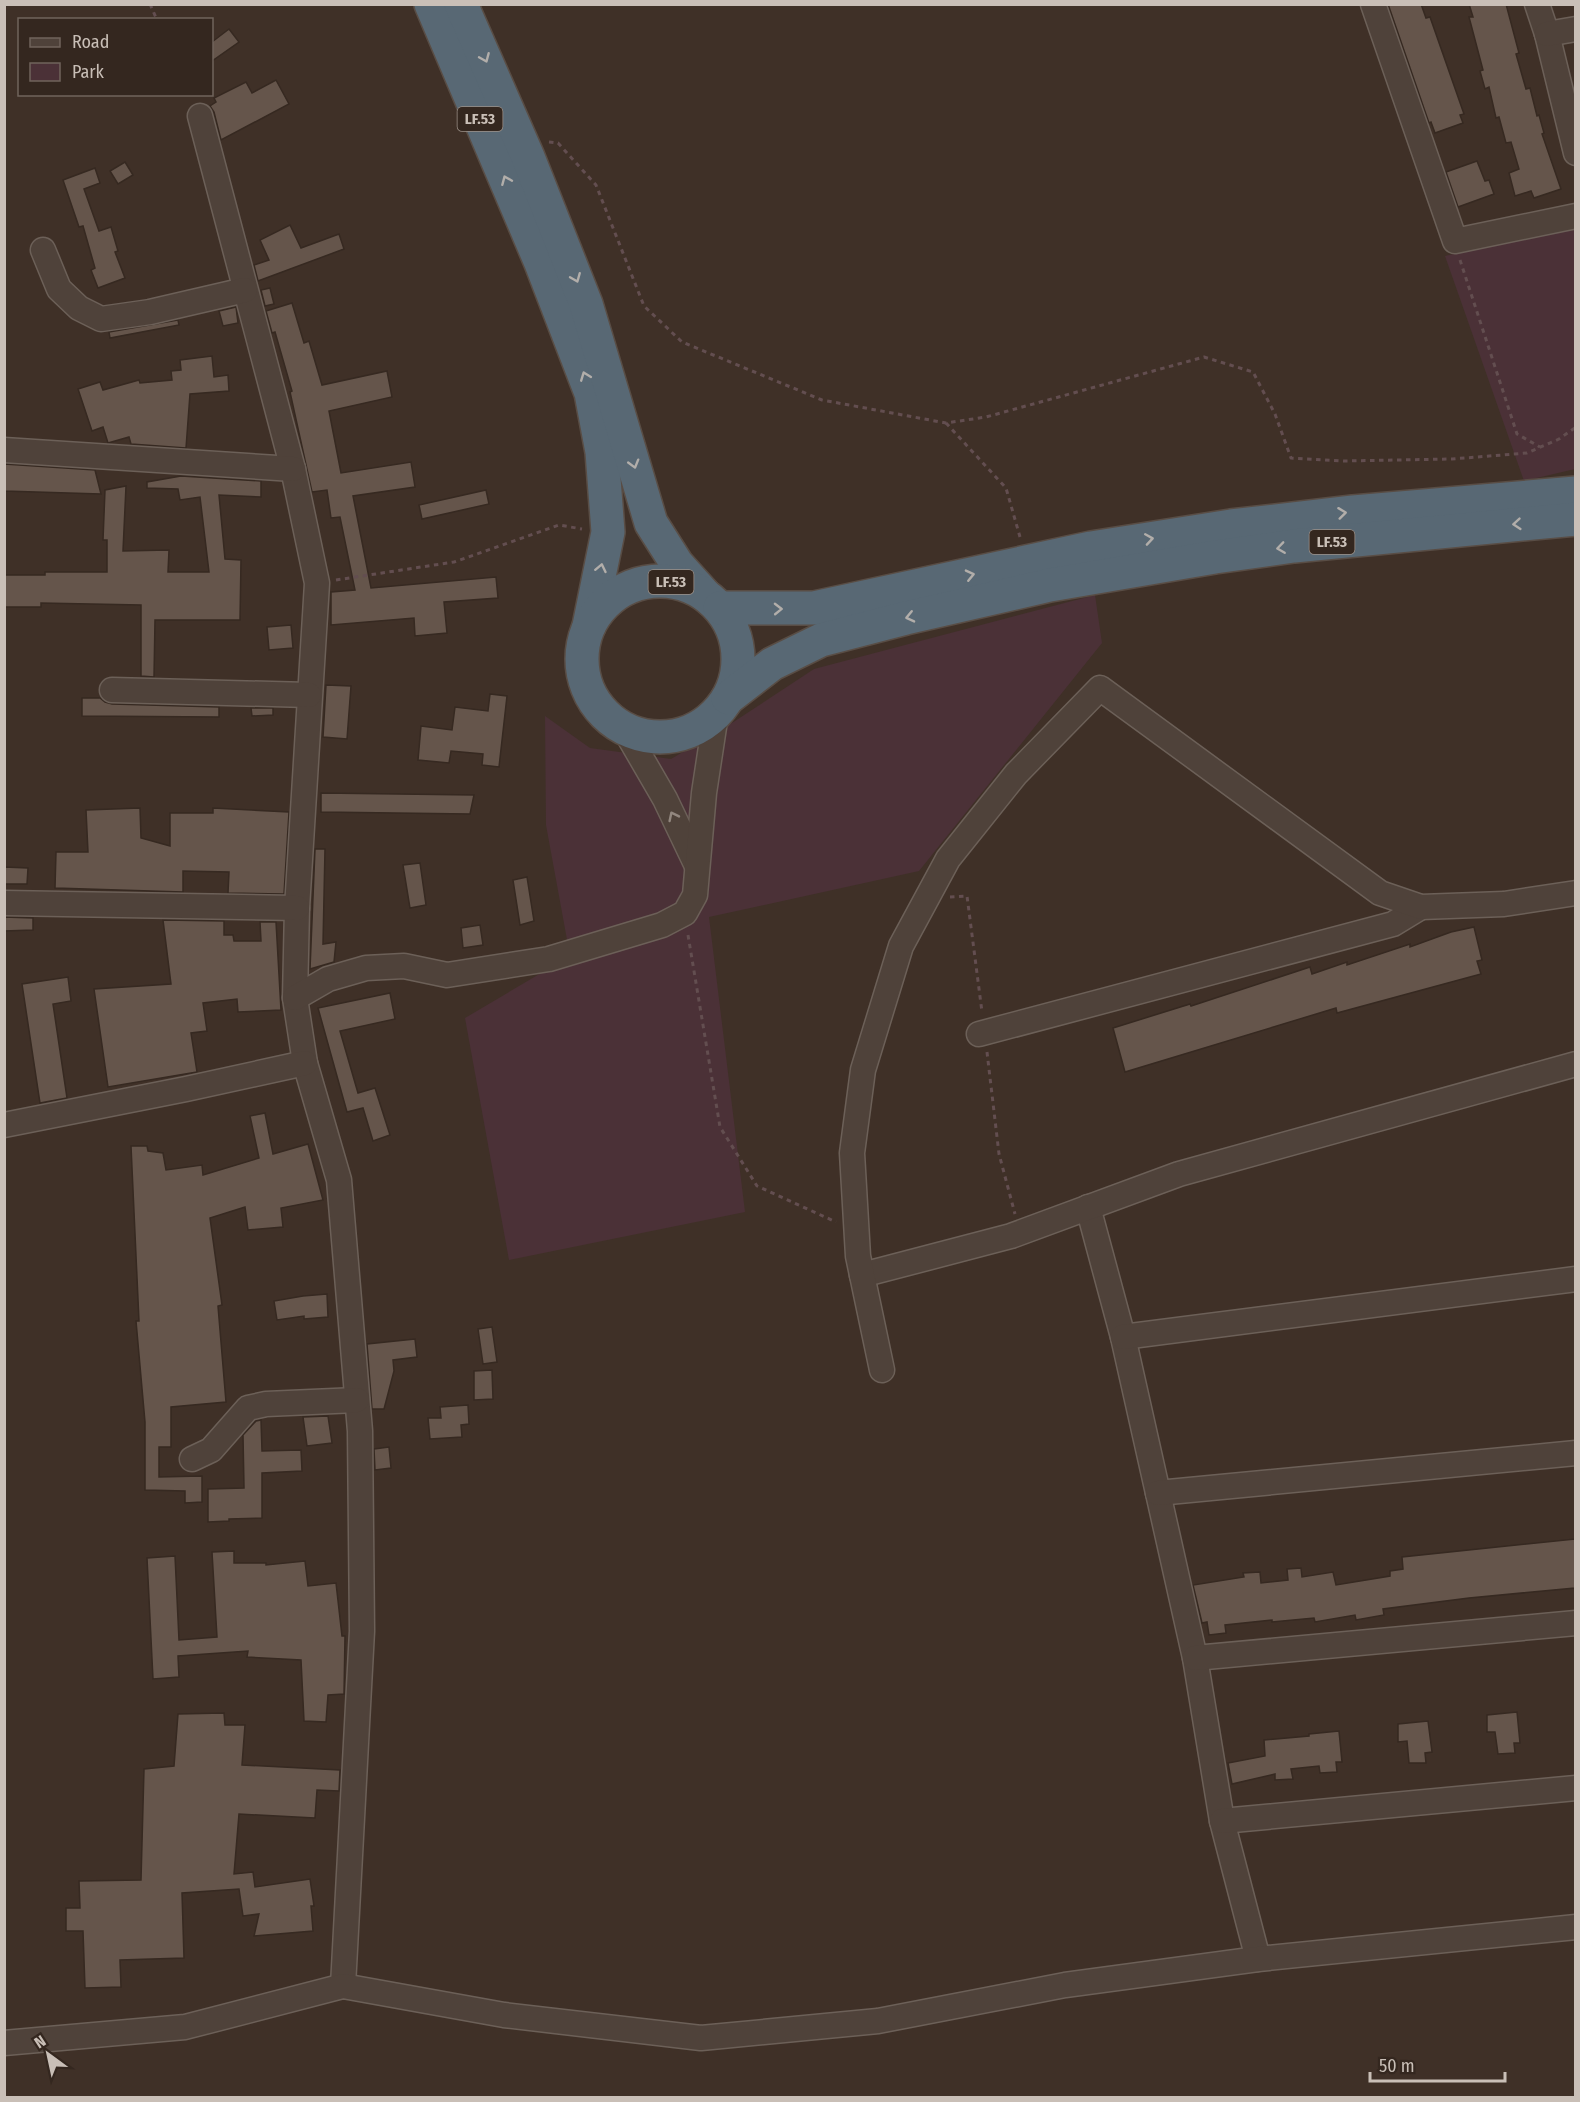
<svg xmlns="http://www.w3.org/2000/svg" width="1580" height="2102" font-family="'Fira Sans Condensed',sans-serif">
	<style>
		.green { fill: #4b3137 }
		.building { fill: #65554b; stroke: #362921; stroke-width: 1.5 }
		.lines { fill: none; stroke-linecap: round; stroke-linejoin: round }
		.minor-casing { stroke: #6c6058; stroke-width: 27 }
		.highway-casing { stroke: #594d45; stroke-width: 36 }
		.path { stroke: #634e50; stroke-width: 3; stroke-dasharray: 4.5 4.5; stroke-linecap: butt }
		.minor { stroke: #4f423a; stroke-width: 24 }
		.highway { stroke: #586874; stroke-width: 33 }
		.oneway { stroke: #b2aeaa }
		.oneway2 { stroke: #92877f }
		.labels { text-anchor: middle; stroke-width: 6; stroke-linejoin: round; paint-order: stroke }
		.shield { fill: #34271f; stroke: #9c9189; stroke-width: 1.5 }
		.shield-label { font-size: 15px; font-weight: bold; fill: #c9bfb7 }
	</style>
	<rect width="100%" height="100%" fill="#3f3027"/>
	<g class="green">
		<polygon points="1575,225 1575,469 1524,481 1445,256"/>
		<polygon points="1095,595 1102,643 919,871 709,917 745,1212 509,1260 465,1018 570,956 546,825 545,716 590,748 671,759 735,721 814,669"/>
	</g>
	<g class="building">
		<polygon points="1388,4 1421,4 1426,18 1430,17 1464,114 1460,115 1463,123 1435,133 1431,122 1429,123"/>
		<polygon points="1469,4 1506,4 1519,53 1516,54 1526,89 1530,88 1537,116 1539,115 1544,133 1542,134 1561,189 1534,198 1531,191 1515,196 1509,173 1519,169 1511,142 1506,143 1499,117 1496,118 1489,87 1485,89 1480,71 1483,70 1469,17 1473,17"/>
		<polygon points="229,29 239,42 212,61 212,42"/>
		<polygon points="276,80 289,104 221,140 214,112 210,106 216,102 214,98 246,82 252,93"/>
		<polygon points="1477,161 1485,181 1489,180 1494,194 1458,207 1446,172"/>
		<polygon points="125,162 133,175 118,184 110,171"/>
		<polygon points="95,168 100,183 84,189 99,231 111,227 118,251 115,252 125,278 98,288 91,270 95,268 83,226 79,227 63,180"/>
		<polygon points="290,225 301,248 339,234 344,249 258,281 254,265 269,260 260,240"/>
		<polygon points="270,288 274,304 265,306 261,290"/>
		<polygon points="292,303 304,343 309,341 322,385 387,371 392,397 329,411 341,473 411,462 415,487 353,496 371,588 496,577 498,598 444,602 447,633 415,636 414,618 331,625 331,592 355,590 340,517 331,518 327,490 312,492 290,392 292,391 275,332 272,333 266,311"/>
		<polygon points="236,307 238,323 223,326 219,311"/>
		<polygon points="178,320 179,325 110,338 109,332"/>
		<polygon points="212,356 214,377 228,375 229,391 190,394 186,448 131,444 129,437 108,443 103,427 92,431 78,389 100,382 103,390 139,380 140,383 172,380 171,371 181,370 180,360"/>
		<polygon points="4,464 95,470 101,494 4,491"/>
		<polygon points="181,476 261,481 261,497 219,495 225,559 241,560 240,620 155,620 154,677 141,676 141,605 41,603 41,607 4,607 4,575 45,575 45,572 107,572 107,540 103,540 105,490 126,486 123,551 169,550 168,572 209,572 200,497 180,500 178,489 147,488 147,482"/>
		<polygon points="486,490 489,504 422,519 419,505"/>
		<polygon points="291,625 293,648 269,650 267,627"/>
		<polygon points="326,685 351,686 347,739 323,737"/>
		<polygon points="490,694 507,696 499,767 482,765 483,754 451,751 449,763 418,760 421,726 452,730 455,707 488,711"/>
		<polygon points="82,698 100,698 105,702 112,704 219,707 219,717 82,716"/>
		<polygon points="251,708 273,708 273,715 252,716"/>
		<polygon points="321,793 474,795 470,814 321,812"/>
		<polygon points="140,808 141,838 170,846 170,813 213,813 213,808 289,812 284,894 228,893 229,872 183,871 183,892 55,888 56,852 88,852 86,810"/>
		<polygon points="315,849 325,849 323,944 336,942 334,962 310,969"/>
		<polygon points="420,863 426,905 410,908 403,865"/>
		<polygon points="4,867 28,868 27,884 4,884"/>
		<polygon points="527,877 534,921 520,925 513,880"/>
		<polygon points="4,917 33,918 33,930 4,931"/>
		<polygon points="163,920 224,921 224,935 233,935 234,941 261,941 260,922 276,922 281,1010 238,1012 237,999 203,1003 207,1031 191,1033 197,1072 108,1087 94,989 171,984"/>
		<polygon points="480,925 483,945 463,948 461,928"/>
		<polygon points="1474,927 1482,960 1477,961 1481,974 1337,1013 1336,1008 1125,1072 1113,1028 1190,1004 1191,1006 1310,967 1312,974 1347,962 1347,965 1410,944 1410,947 1451,932"/>
		<polygon points="68,977 71,1001 53,1004 67,1098 40,1103 22,984"/>
		<polygon points="390,993 395,1019 340,1031 358,1093 375,1088 390,1135 373,1141 363,1108 347,1112 318,1008"/>
		<polygon points="265,1113 273,1154 308,1144 323,1200 281,1208 283,1227 248,1230 245,1207 210,1218 222,1305 218,1306 226,1402 171,1407 171,1447 159,1447 159,1477 202,1476 202,1502 185,1503 185,1491 145,1490 145,1422 136,1321 139,1321 131,1146 147,1146 148,1151 163,1153 166,1170 202,1165 203,1175 259,1158 250,1116"/>
		<polygon points="327,1294 328,1317 304,1319 304,1316 277,1320 274,1301 303,1296"/>
		<polygon points="492,1327 497,1362 483,1364 478,1329"/>
		<polygon points="415,1339 417,1357 393,1360 394,1371 384,1409 372,1409 367,1344"/>
		<polygon points="492,1370 493,1399 474,1400 474,1371"/>
		<polygon points="468,1405 469,1424 461,1425 462,1437 430,1439 428,1418 441,1418 440,1407"/>
		<polygon points="328,1416 332,1443 307,1446 303,1417"/>
		<polygon points="261,1420 262,1451 301,1450 302,1471 262,1473 262,1518 229,1519 229,1521 208,1522 208,1489 244,1488 243,1435 256,1421"/>
		<polygon points="389,1447 391,1468 375,1470 374,1449"/>
		<polygon points="1575,1539 1575,1588 1469,1598 1383,1609 1384,1615 1356,1620 1355,1615 1315,1622 1314,1618 1272,1622 1272,1620 1225,1625 1226,1633 1209,1635 1207,1622 1202,1623 1193,1585 1244,1577 1243,1573 1260,1572 1261,1583 1288,1580 1287,1569 1301,1568 1302,1577 1333,1572 1336,1585 1390,1576 1390,1571 1403,1569 1402,1557"/>
		<polygon points="234,1551 234,1563 266,1563 266,1565 305,1561 308,1586 336,1583 342,1636 345,1636 344,1694 328,1695 326,1722 304,1721 301,1660 247,1657 248,1651 178,1656 179,1677 153,1679 147,1558 175,1556 179,1640 217,1637 212,1552"/>
		<polygon points="1517,1712 1520,1743 1514,1743 1515,1753 1498,1754 1495,1732 1487,1732 1487,1715"/>
		<polygon points="224,1713 225,1725 245,1725 242,1765 340,1770 339,1791 317,1790 315,1818 239,1814 234,1874 253,1872 255,1887 310,1879 314,1906 311,1906 313,1931 254,1936 259,1914 243,1916 239,1889 182,1893 184,1958 120,1960 121,1987 85,1988 83,1931 66,1931 66,1908 80,1908 79,1881 141,1880 144,1769 174,1766 178,1714"/>
		<polygon points="1428,1721 1432,1752 1425,1753 1426,1763 1409,1763 1407,1741 1398,1742 1398,1724"/>
		<polygon points="1339,1731 1342,1762 1336,1762 1337,1772 1320,1773 1319,1766 1291,1769 1293,1779 1275,1780 1275,1774 1232,1784 1228,1763 1265,1756 1264,1740 1309,1736 1309,1734"/>
	</g>
	<g class="lines">
		<g class="minor-casing">
			<g id="minor">
				<polyline points="1373,4 1455,241 1576,216"/>
				<polyline points="1537,4 1547,34 1576,153"/>
				<polyline points="1547,34 1576,29"/>
				<polyline points="200,116 293,469 317,583 297,908 295,998 305,1063 339,1180 360,1431 362,1631 343,1986"/>
				<polyline points="43,250 59,289 79,308 101,319 150,312 245,290"/>
				<polyline points="4,450 293,469"/>
				<polyline points="112,690 309,695"/>
				<polyline points="625,730 665,799 697,866"/>
				<polyline points="4,903 297,908"/>
				<polyline points="295,998 328,979 366,968 404,966 447,975 549,959 662,925 685,913 695,895 704,793 716,714"/>
				<polyline points="979,1034 1393,924 1421,907"/>
				<polyline points="4,1125 186,1089 305,1063"/>
				<polyline points="1088,1207 1123,1337 1195,1658 1222,1821 1258,1959"/>
				<polyline points="862,1275 1011,1236 1179,1174 1576,1064"/>
				<polyline points="1123,1337 1576,1279"/>
				<polyline points="882,1370 858,1256 852,1153 863,1070 901,946 948,859 1016,774 1100,688 1380,893 1421,907 1504,904 1576,893"/>
				<polyline points="192,1459 211,1450 248,1408 266,1404 357,1400"/>
				<polyline points="1158,1493 1576,1453"/>
				<polyline points="1195,1658 1576,1623"/>
				<polyline points="1222,1821 1576,1788"/>
				<polyline points="4,2043 185,2027 343,1986 504,2015 701,2038 878,2021 1065,1985 1258,1959 1576,1927"/>
			</g>
		</g>
		<g class="highway-casing">
			<g id="highway">
				<polyline points="431,4 541,263 591,393 602,452 608,532 589,626"/>
				<polyline points="461,4 528,157 586,304 651,523 677,564 704,594"/>
				<circle cx="660" cy="659" r="78"/>
				<polyline points="720,608 814,608 1091,548 1231,526 1353,512 1576,493"/>
				<polyline points="728,698 772,664 821,640 906,618 1050,585 1215,557 1294,546 1576,519"/>
			</g>
		</g>
		<g class="path">
			<polyline points="150,4 157,20"/>
			<polyline points="549,142 558,143 596,185 644,306 682,342 822,400 946,423 986,417 1204,357 1253,372 1275,414 1291,458 1344,461 1452,459 1527,453 1559,439 1576,427"/>
			<polyline points="1460,260 1517,434 1540,447"/>
			<polyline points="946,423 1006,488 1020,537"/>
			<polyline points="336,580 454,562 559,525 582,529"/>
			<polyline points="950,897 967,896 982,1012"/>
			<polyline points="688,935 720,1127 757,1186 836,1222"/>
			<polyline points="987,1052 999,1154 1015,1214"/>
		</g>
		<use href="#minor" class="minor"/>
		<use href="#highway" class="highway"/>
	</g>
	<defs><path id="oneway-chevron" d="M-2-3.5L2.5 0L-2 3.5" fill="none" stroke-width="1.6" stroke-linecap="round" stroke-linejoin="round" transform="scale(1.5)"/></defs>
	<g class="oneway">
		<use href="#oneway-chevron" transform="translate(485 58) rotate(67)"/>
		<use href="#oneway-chevron" transform="translate(506 180) rotate(-113)"/>
		<use href="#oneway-chevron" transform="translate(576 278) rotate(68)"/>
		<use href="#oneway-chevron" transform="translate(585 376) rotate(-111)"/>
		<use href="#oneway-chevron" transform="translate(634 464) rotate(74)"/>
		<use href="#oneway-chevron" transform="translate(1342 513) rotate(-7)"/>
		<use href="#oneway-chevron" transform="translate(1517 524) rotate(175)"/>
		<use href="#oneway-chevron" transform="translate(1149 539) rotate(-9)"/>
		<use href="#oneway-chevron" transform="translate(1281 548) rotate(172)"/>
		<use href="#oneway-chevron" transform="translate(601 568) rotate(-78)"/>
		<use href="#oneway-chevron" transform="translate(970 575) rotate(-13)"/>
		<use href="#oneway-chevron" transform="translate(778 609) rotate(-1)"/>
		<use href="#oneway-chevron" transform="translate(910 617) rotate(167)"/>
	</g>
	<use class="oneway2" href="#oneway-chevron" transform="translate(673 816) rotate(-116)"/>
	<g class="labels">
		<g class="shield">
			<rect x="457.5" y="107" width="45" height="24" rx="4.5"/>
			<rect x="1309.5" y="530" width="45" height="24" rx="4.5"/>
			<rect x="648.5" y="570" width="45" height="24" rx="4.5"/>
		</g>
		<g class="shield-label">
			<text x="480" y="124">LF.53</text>
			<text x="1332" y="547">LF.53</text>
			<text x="671" y="587">LF.53</text>
		</g>
	</g>
	<rect width="1580" height="2102" fill="none" stroke="#c9bfb7" stroke-width="12"/>
	<rect x="18" y="18" width="195" height="78" fill="#34271f" stroke="#70645c" stroke-width="1.5"/>
	<rect x="30" y="38" width="30" height="9" fill="#4f423a" stroke="#70645c" stroke-width="1.5"/>
	<text x="72" y="48" font-size="18" fill="#c9bfb7">Road</text>
	<rect x="30" y="63" width="30" height="18" fill="#4b3137" stroke="#70645c" stroke-width="1.5"/>
	<text x="72" y="78" font-size="18" fill="#c9bfb7">Park</text>
	<g transform="translate(48 2054) rotate(327)" stroke="#34271f" stroke-width="4.5" paint-order="stroke">
	<path d="M0-4.5L10 22L0 15L-10 22Z" fill="#c9bfb7"/>
	<text y="-9" font-size="16" font-weight="bold" text-anchor="middle" fill="#c9bfb7">N</text>
	</g>
	<path d="M1370 2072v9h135v-9" fill="none" stroke="#c9bfb7" stroke-width="3"/>
	<text x="1379" y="2072" font-size="18" fill="#c9bfb7" stroke="#34271f" stroke-width="4.5" paint-order="stroke">50 m</text>
</svg>
